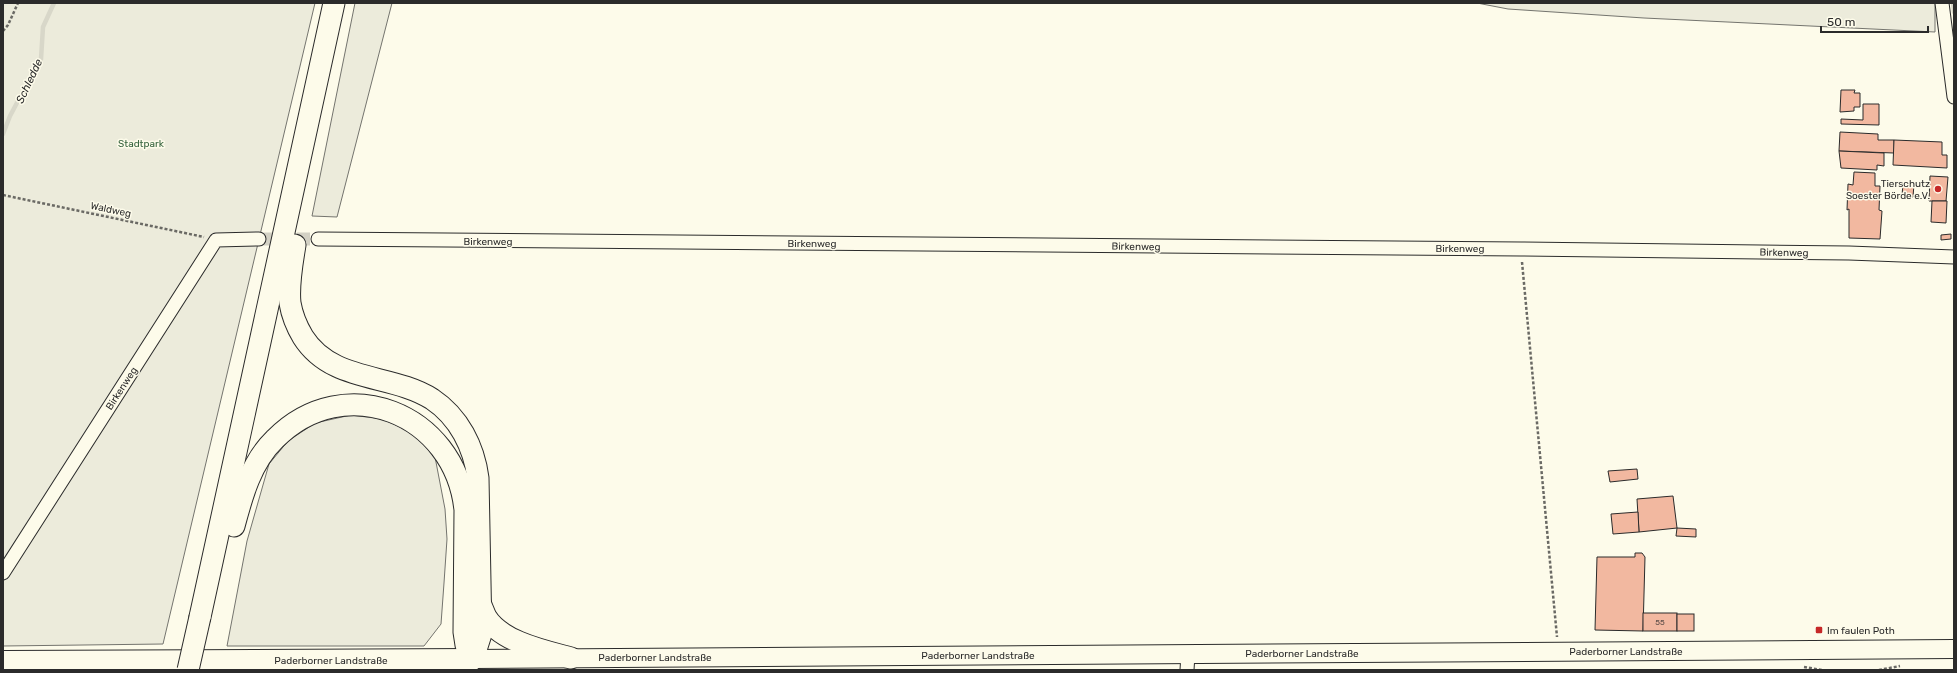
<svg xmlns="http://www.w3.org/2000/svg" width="1957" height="673" font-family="Rubik,sans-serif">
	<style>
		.green { fill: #ecebdb; stroke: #74746e }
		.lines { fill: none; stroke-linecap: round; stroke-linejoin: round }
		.stream { stroke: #d8d7c9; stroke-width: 4.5 }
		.building { fill: #f2b8a0; stroke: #2b2b2b }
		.minor-tunnel { stroke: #d3d1c4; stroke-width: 13; stroke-dasharray: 13 6; stroke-linecap: butt }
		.minor-casing { stroke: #2b2b2b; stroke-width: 15 }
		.secondary-casing { stroke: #2b2b2b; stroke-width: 20 }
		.primary-casing { stroke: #2b2b2b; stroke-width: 22 }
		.trunk-casing { stroke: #2b2b2b; stroke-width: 23 }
		.path { stroke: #6a6964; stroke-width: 2.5; stroke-dasharray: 3 2; stroke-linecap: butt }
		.minor { stroke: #fdfbea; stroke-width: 13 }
		.secondary { stroke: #fdfbea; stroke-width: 18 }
		.primary { stroke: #fdfbea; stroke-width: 20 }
		.trunk { stroke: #fdfbea; stroke-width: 21 }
		.trunk-bridge-casing { stroke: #2b2b2b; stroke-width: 23; stroke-linecap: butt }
		.trunk-bridge { stroke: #fdfbea; stroke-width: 21 }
		.poi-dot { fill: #c62828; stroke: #fdfbea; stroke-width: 1.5 }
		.labels { text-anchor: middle; stroke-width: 3; stroke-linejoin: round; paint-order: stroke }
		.number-label { font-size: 8px; fill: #5d4e48 }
		.park-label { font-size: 10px; fill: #34623c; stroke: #fdfbea }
		.poi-label { font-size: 10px; fill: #2b2b2b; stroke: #fdfbea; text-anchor: end }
		.street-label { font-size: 10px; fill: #2b2b2b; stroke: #fdfbea }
		.water-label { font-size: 11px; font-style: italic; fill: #2b2b2b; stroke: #fdfbea }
	</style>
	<rect width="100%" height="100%" fill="#fdfbea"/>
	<g class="green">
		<polygon points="3,3 315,3 163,644 3,646"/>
		<polygon points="355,3 392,3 337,217 312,216"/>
		<polygon points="1477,3 1935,3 1935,32 1644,18 1508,9"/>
		<polygon points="351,415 382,419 412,432 435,457 445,509 447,539 444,583 441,624 424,646 227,646 247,541 269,464 288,441 315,423"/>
	</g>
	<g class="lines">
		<g class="stream">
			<polyline points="1953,3 1954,12"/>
			<polyline points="3,134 10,116 19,99 30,84 41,59 43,27 54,3"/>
		</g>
	</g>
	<g class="building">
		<polygon points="1841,90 1855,90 1854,93 1860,93 1860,107 1854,107 1854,111 1840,112"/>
		<polygon points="1863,104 1879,104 1879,125 1841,124 1841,119 1863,120"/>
		<polygon points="1840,132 1878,134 1878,140 1894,140 1894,153 1839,151"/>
		<polygon points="1894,140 1942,142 1942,155 1947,155 1947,168 1893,165"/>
		<polygon points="1839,151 1884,153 1884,166 1877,165 1877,170 1841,168"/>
		<polygon points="1854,172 1875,173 1875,186 1880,186 1879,210 1882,211 1880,239 1849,238 1849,209 1847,210 1848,184 1853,185"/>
		<polygon points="1930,176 1948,177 1946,201 1929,201"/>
		<polygon points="1903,183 1914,184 1913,197 1902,196"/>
		<polygon points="1932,201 1947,201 1946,223 1931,222"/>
		<polygon points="1951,234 1951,239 1941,240 1941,235"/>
		<polygon points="1637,469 1638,479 1610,482 1608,471"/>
		<polygon points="1673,496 1677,528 1639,532 1637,499"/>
		<polygon points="1638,512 1639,532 1613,534 1611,514"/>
		<polygon points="1677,528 1696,529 1696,537 1676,536"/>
		<polygon points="1635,553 1642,553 1645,557 1643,631 1595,630 1597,557 1635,557"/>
		<rect x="1643" y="613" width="34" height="18"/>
		<rect x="1677" y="614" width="17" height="17"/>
	</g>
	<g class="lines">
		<polyline class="minor-tunnel" points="259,239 318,239"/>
		<g class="minor-casing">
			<g id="minor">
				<polyline points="1942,3 1954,97"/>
				<polyline points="318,239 1521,249 1849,253 1954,257"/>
				<polyline points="3,573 216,240 259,239"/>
				<polyline points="1187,670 1188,654"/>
			</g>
		</g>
		<g class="secondary-casing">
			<polyline id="secondary" points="473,659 1954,649"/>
		</g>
		<g class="primary-casing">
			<polyline id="primary" points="3,661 473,659"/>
		</g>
		<g class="trunk-casing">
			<g id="trunk">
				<path d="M295 245C292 264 288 284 290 303 292 315 297 327 303 337 332 383 391 373 432 399 459 417 474 447 478 478L481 634 473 659"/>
				<path d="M234 526C242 496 251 462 275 439 344 369 455 413 465 510L464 632 466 645 473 659"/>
				<path d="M480 603C482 607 484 613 486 617 501 642 545 651 571 658"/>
				<polyline points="200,617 334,3"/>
			</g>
		</g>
		<g class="path">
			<polyline points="3,31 8,25 18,3"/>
			<polyline points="3,195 204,237"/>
			<polyline points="1522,262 1557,637"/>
			<polyline points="1804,667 1822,670"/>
			<polyline points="1879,670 1900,666"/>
		</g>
		<use href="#minor" class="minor"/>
		<use href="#secondary" class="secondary"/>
		<use href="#primary" class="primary"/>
		<use href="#trunk" class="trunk"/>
		<g class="trunk-bridge-casing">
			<polyline id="trunk-bridge" points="188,670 200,617"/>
		</g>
		<use href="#trunk-bridge" class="trunk-bridge"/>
	</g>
	<g class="poi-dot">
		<circle cx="1938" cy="189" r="4"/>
		<rect x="1815" y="626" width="8" height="8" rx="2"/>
	</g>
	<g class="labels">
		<g class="number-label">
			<text x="1660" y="625">55</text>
		</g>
		<g class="park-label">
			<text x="141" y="147">Stadtpark</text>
		</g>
		<g class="poi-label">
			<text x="1930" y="187">Tierschutz<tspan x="1930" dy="12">Soester Börde e.V.</tspan></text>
			<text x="1827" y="634" text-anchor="start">Im faulen Poth</text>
		</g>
		<g class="street-label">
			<text transform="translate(111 209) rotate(12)" y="4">Waldweg</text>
			<text x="488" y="245">Birkenweg</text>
			<text x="812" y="247">Birkenweg</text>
			<text transform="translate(1136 246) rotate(1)" y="4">Birkenweg</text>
			<text x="1460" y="252">Birkenweg</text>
			<text transform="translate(1784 252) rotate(1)" y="4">Birkenweg</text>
			<text transform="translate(121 388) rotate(-57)" y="4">Birkenweg</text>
			<text x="1626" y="655">Paderborner Landstraße</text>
			<text x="1302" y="657">Paderborner Landstraße</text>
			<text x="978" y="659">Paderborner Landstraße</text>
			<text x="655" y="661">Paderborner Landstraße</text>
			<text x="331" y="664">Paderborner Landstraße</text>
		</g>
		<g class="water-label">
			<text transform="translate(29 81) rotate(-65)" y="4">Schledde</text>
		</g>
	</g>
	<rect width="1957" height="673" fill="none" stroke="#2b2b2b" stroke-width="8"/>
	<path d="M1821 26v6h107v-6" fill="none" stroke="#2b2b2b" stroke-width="2"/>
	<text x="1827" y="26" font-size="12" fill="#2b2b2b" stroke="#fdfbea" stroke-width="3" paint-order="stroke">50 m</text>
</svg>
